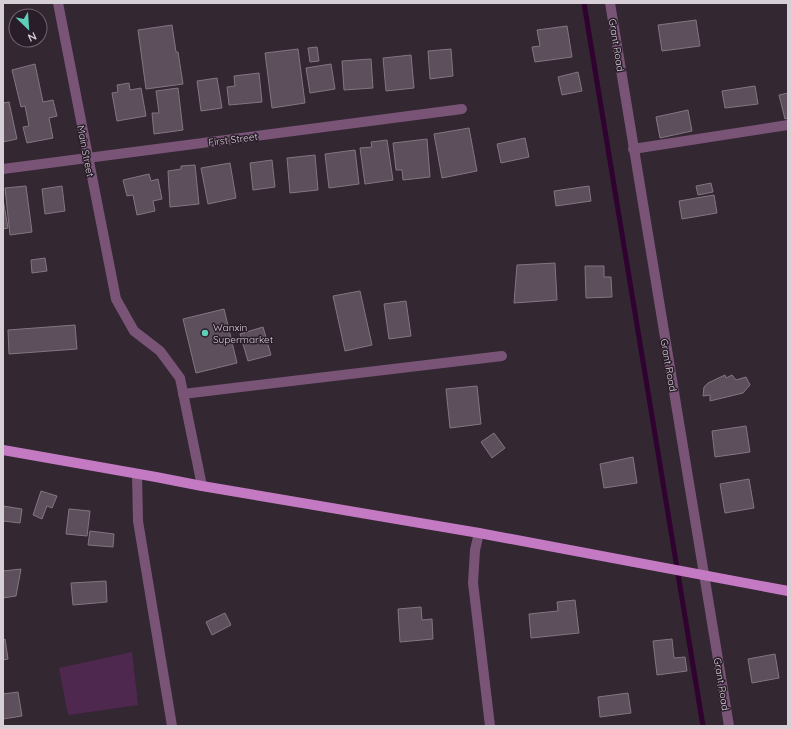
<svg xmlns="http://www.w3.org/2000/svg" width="791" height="729" font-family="Quicksand,sans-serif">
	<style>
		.green { fill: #4f284f }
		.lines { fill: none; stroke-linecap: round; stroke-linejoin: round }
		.stream { stroke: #300230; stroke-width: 5 }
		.building { fill: #5d4f5c; stroke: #847583 }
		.minor { stroke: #795477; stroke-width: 10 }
		.major { stroke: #c47ac2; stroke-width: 10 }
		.poi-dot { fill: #5eceb7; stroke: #291d29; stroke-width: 1.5 }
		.labels { text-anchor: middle; stroke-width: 3; stroke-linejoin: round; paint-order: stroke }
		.street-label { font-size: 10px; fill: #d7cfd6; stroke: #291d29 }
		.poi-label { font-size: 10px; fill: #d7cfd6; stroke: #291d29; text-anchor: start }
	</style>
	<rect width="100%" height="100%" fill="#332732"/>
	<polygon class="green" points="132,652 138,705 68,715 59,668"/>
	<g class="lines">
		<polyline class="stream" points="584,3 703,726"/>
	</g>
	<g class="building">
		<polygon points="696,20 700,46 662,51 658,25"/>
		<polygon points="172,25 176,52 178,52 183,84 146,89 138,30"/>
		<polygon points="567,26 572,57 535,62 532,47 540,46 537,30"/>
		<polygon points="317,47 319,61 310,62 308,48"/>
		<polygon points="298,49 305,103 272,108 265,53"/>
		<polygon points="451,49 453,76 430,79 428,51"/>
		<polygon points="411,55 414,88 386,91 383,58"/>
		<polygon points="371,59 373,88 344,90 342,61"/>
		<polygon points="35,64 43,102 53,100 57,116 49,118 53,138 27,143 23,127 29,126 25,106 21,107 12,70"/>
		<polygon points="331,64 335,89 310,93 306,68"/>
		<polygon points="578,72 582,91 562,95 558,77"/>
		<polygon points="259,73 262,102 229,105 227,87 235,86 234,76"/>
		<polygon points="217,78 222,108 201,111 197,81"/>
		<polygon points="129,83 130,90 141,88 146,116 117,121 112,93 118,92 117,85"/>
		<polygon points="755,86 758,104 725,108 722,91"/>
		<polygon points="178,88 183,130 154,134 152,113 159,113 156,91"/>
		<polygon points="788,93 788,118 785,119 779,95"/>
		<polygon points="9,102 17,139 3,142 3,103"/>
		<polygon points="688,110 692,131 660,138 656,117"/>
		<polygon points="469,128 477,171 442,178 434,134"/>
		<polygon points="525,138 529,157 501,163 497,144"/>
		<polygon points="427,139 430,177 403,180 402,170 396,170 393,143"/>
		<polygon points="387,140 393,180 365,184 360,148 372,147 371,142"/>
		<polygon points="355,150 359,184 329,188 325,154"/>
		<polygon points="315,155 318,190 290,193 287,158"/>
		<polygon points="272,160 275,187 253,190 250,163"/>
		<polygon points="230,163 236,198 208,204 201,168"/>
		<polygon points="195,165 199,204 170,207 168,171 181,169 181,166"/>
		<polygon points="149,174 151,181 158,179 162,199 153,201 155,211 137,215 133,195 127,196 123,180"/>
		<polygon points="711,183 713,192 698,195 696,186"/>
		<polygon points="26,186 32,232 10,235 5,188"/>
		<polygon points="62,186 65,211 45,214 42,189"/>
		<polygon points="589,186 591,201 556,206 554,191"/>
		<polygon points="714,195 717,213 682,219 679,201"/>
		<polygon points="3,199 8,228 3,229"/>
		<polygon points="45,258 47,271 32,273 31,260"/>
		<polygon points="555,263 557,300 514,303 517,265"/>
		<polygon points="585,266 604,266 604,277 611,277 612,297 586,298"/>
		<polygon points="360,291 372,345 345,351 333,296"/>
		<polygon points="406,301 411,336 389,339 384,304"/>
		<polygon points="224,309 237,363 196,373 183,319"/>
		<polygon points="75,325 77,349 9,354 8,330"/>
		<polygon points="263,327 271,355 248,361 240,334"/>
		<polygon points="725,375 726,378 732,375 736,380 746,377 750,385 743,393 710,401 710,395 703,396 704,387 708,383"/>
		<polygon points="477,386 481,424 450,428 446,389"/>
		<polygon points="746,426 750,452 715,457 712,431"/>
		<polygon points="494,433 505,448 492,458 481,442"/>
		<polygon points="633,457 637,483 604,488 600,464"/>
		<polygon points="749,479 754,508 725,513 720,484"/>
		<polygon points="41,491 57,496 52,508 47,506 42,519 33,515"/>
		<polygon points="3,506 22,509 20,523 3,521"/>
		<polygon points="69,509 90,511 87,536 66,534"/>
		<polygon points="90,531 114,534 113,547 88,545"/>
		<polygon points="21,569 16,596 3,598 3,571"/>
		<polygon points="106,581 107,602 73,605 71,583"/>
		<polygon points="575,600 579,633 531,638 529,614 558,611 557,602"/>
		<polygon points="421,607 422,620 432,619 433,639 400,642 398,609"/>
		<polygon points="225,613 231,625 212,635 206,622"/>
		<polygon points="5,639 8,659 3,660 3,640"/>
		<polygon points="672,639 674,658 685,657 687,671 657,675 653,641"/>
		<polygon points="775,654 779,678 752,683 748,659"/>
		<polygon points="18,692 22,716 3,719 3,694"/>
		<polygon points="628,693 631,713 600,717 598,697"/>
	</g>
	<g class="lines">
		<g class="minor">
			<polyline points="58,3 116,299 134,331 160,351 180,378 202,486"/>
			<polyline points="610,3 729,726"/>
			<polyline points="633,149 788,125"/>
			<polyline points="3,169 462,109"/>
			<polyline points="183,394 502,356"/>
			<polyline points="137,474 138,521 172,726"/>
			<polyline points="479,533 475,550 473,583 490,726"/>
		</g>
		<polyline class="major" points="3,450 156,477 202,486 479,533 788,591"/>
	</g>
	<circle class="poi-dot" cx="205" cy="333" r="4"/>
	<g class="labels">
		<g class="street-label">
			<text transform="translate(617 45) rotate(81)" y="4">Grant Road</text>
			<text transform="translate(233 139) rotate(-7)" y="4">First Street</text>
			<text transform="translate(86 151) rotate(79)" y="4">Main Street</text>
			<text transform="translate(669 365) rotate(80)" y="4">Grant Road</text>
			<text transform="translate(722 684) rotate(81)" y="4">Grant Road</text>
		</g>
		<g class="poi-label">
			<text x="213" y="331">Wanxin<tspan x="213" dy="12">Supermarket</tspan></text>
		</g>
	</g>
	<rect width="791" height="729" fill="none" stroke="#d7cfd6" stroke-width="8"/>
	<g transform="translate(28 28) rotate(155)"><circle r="19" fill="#291d29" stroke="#6f646e"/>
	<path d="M0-3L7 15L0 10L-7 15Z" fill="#5eceb7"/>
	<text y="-6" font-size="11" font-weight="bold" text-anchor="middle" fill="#d7cfd6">N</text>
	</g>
</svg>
